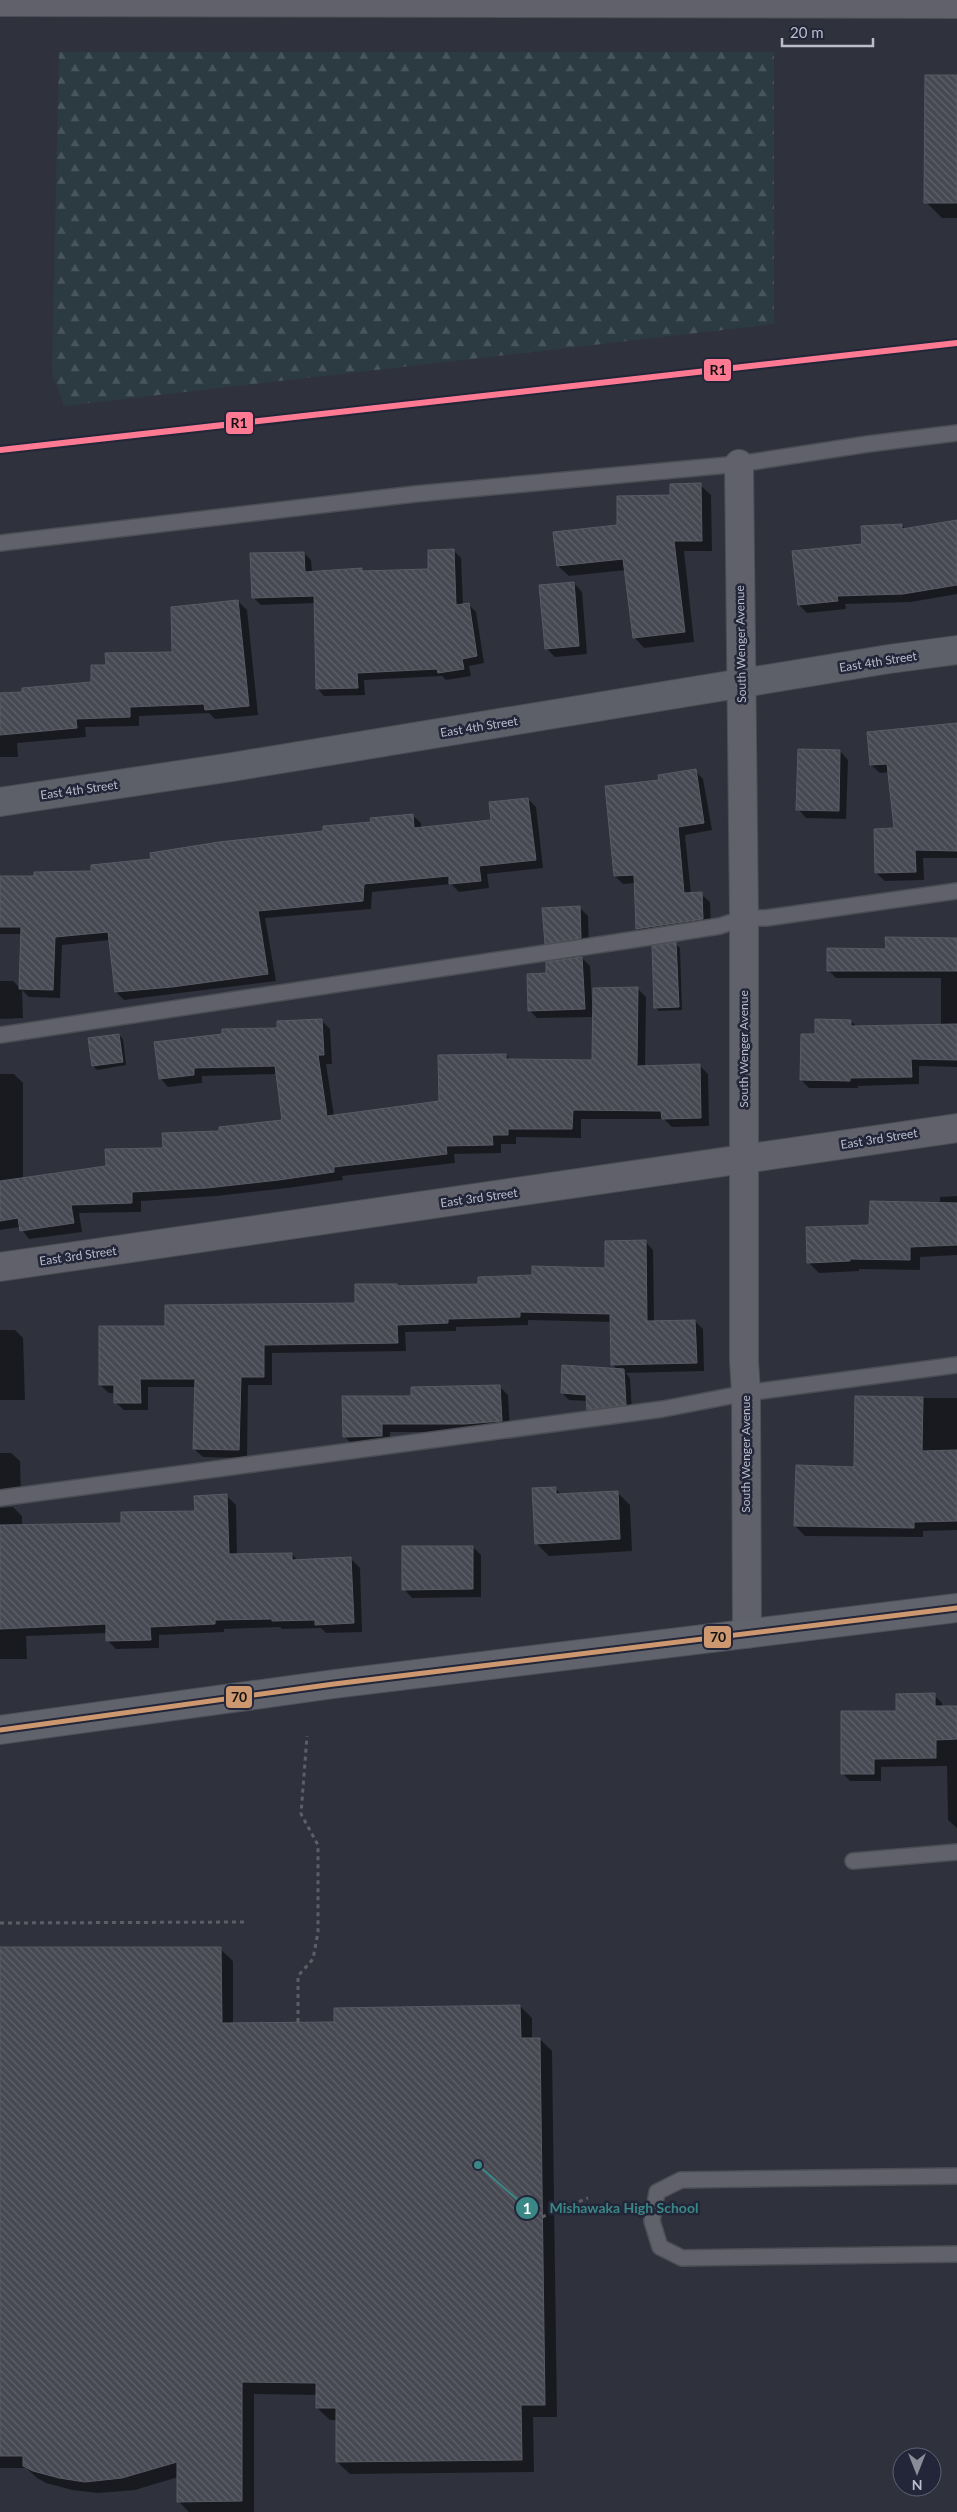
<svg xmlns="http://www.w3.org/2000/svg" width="957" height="2512" font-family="Lato,sans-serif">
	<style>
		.forest { fill: url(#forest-firs) }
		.shadow { fill: #0007 }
		.building { fill: url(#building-back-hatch); stroke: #585a64 }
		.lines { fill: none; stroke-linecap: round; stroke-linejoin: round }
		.lane-casing { stroke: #4c4e55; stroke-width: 18 }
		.street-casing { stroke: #4c4e55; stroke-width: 30 }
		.secondary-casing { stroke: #4c4e55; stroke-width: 30 }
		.primary-casing { stroke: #4d4f59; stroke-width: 30 }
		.path { stroke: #5d5f67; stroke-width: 3; stroke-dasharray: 4 4; stroke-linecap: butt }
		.lane { stroke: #60616a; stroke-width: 15 }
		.street { stroke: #60616a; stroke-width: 28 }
		.secondary { stroke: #5d5f69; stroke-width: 28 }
		.primary { stroke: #61636c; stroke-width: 28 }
		.bus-1-casing { stroke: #222638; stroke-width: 9 }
		.bus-1 { stroke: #cd976f; stroke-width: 5 }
		.rail-1-casing { stroke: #222638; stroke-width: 10 }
		.rail-1 { stroke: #fe7a93; stroke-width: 6 }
		.labels { text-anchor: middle; stroke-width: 5; stroke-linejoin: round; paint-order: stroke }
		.street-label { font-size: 12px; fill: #bbbdcc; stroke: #222638 }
		.leader { fill: none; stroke: #3a8886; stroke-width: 2 }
		.callout-dot { fill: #3a8886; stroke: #222638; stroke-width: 2 }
		.mark-label { font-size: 15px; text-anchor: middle; font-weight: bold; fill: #fff }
		.callout-label { font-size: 14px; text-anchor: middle; font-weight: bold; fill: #3a8886; stroke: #222638; stroke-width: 5; stroke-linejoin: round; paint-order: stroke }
		.line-badge { stroke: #222638; stroke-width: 2 }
		.pale-badge-label { font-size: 14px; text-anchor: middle; font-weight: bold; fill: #111 }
	</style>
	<defs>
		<pattern id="forest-firs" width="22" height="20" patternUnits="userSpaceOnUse" patternTransform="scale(1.25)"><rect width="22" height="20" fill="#2c3a42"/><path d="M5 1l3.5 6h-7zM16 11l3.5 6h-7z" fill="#49555c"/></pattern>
		<pattern id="building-back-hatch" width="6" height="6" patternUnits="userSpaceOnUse" patternTransform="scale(1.25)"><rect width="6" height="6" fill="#474952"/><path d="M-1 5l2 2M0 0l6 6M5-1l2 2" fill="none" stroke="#60616a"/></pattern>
	</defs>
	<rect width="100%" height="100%" fill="#2f323c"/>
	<polygon class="forest" points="59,52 774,52 774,324 64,406 52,372"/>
	<g class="shadow">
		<polygon points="957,76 957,218 942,218 926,202"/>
		<polygon points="700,485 711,495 712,551 684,551 694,642 644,648 634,637 626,570 569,576 558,566 619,526 672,496"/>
		<polygon points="957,521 957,594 911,602 845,604 846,609 807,613 799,605 863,545 902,525 906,530"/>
		<polygon points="454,551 461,558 463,605 468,604 476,612 484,663 469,666 471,676 446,680 442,676 364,680 365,695 324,696 317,688 315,603 261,605 253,597 304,553 311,560 312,572 361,569 364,572 430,570"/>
		<polygon points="574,583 582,592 587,654 555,657 546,648"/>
		<polygon points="238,601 247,610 258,715 215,719 209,713 139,716 139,726 85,727 86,737 17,743 18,757 0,757 0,694 24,693 93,683 107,666 173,653"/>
		<polygon points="957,724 957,858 923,858 924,880 885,881 876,873 895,829 889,772 880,773 871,765"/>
		<polygon points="840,751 848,760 846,819 806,818 798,809"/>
		<polygon points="695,771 703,779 712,830 685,835 691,894 701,894 710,902 711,927 645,936 637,928 635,883 623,884 615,876 660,781"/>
		<polygon points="528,799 536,807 543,868 487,874 489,888 459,892 451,884 372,892 371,909 265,918 276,981 124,1000 116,992 110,940 62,945 60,998 29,997 22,990 23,1018 0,1019 0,981 13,981 20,988 22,934 0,934 0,878 35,878 93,872 412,815 421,823 421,829 493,822"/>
		<polygon points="579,907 588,916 589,946 554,951 546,943"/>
		<polygon points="957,939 957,1067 919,1066 919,1084 858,1086 858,1088 809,1088 801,1080 816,1036 851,1021 857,1027 941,1025 941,978 836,978 828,970 887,950"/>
		<polygon points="676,944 680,948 682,1010 659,1011 655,1007"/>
		<polygon points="582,958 590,966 592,1002 637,988 646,997 645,1067 700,1066 708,1074 709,1126 672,1127 664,1119 581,1119 581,1138 516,1137 516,1144 501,1144 501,1153 454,1154 455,1163 342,1176 343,1180 288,1188 216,1196 141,1201 141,1212 79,1213 82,1232 29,1239 20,1227 0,1230 0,1074 14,1074 23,1083 23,1179 107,1168 221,1132 284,1122 277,1074 202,1076 202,1083 168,1087 160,1078 278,1029 321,1020 330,1029 332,1064 326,1064 334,1116 441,1102 506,1055 511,1060 593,1061 594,1017 537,1018 529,1010 548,975"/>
		<polygon points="119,1035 123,1039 126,1065 97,1070 93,1066"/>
		<polygon points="957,1196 957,1255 920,1257 920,1270 859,1269 859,1271 819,1273 808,1262 871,1226 940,1204 940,1197"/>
		<polygon points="645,1241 653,1250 654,1322 695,1321 703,1329 704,1371 626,1373 630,1378 632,1411 595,1416 588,1409 588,1401 569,1400 562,1393 618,1370 613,1365 611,1322 528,1320 528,1325 456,1327 456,1331 405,1332 406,1351 272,1353 272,1385 248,1385 247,1458 203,1457 194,1449 196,1387 148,1387 148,1410 124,1410 115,1402 115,1393 109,1393 100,1385 167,1328 356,1304 396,1285 399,1287 480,1285 533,1276 606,1269"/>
		<polygon points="0,1330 15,1330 23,1338 25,1400 0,1400"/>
		<polygon points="500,1387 508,1395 510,1429 474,1432 390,1432 390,1444 352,1444 344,1436 412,1398"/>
		<polygon points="857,1398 957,1398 957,1530 923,1531 923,1537 805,1536 795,1526 856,1468"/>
		<polygon points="0,1453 11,1453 20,1461 21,1495 4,1499 0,1506"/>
		<polygon points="555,1488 562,1495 617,1492 630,1505 632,1551 549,1556 536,1543"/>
		<polygon points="227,1496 236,1505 237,1555 292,1554 298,1561 351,1559 360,1568 362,1632 326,1633 321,1628 282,1629 280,1627 224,1629 224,1632 159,1635 159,1648 116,1649 107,1640 107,1633 26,1636 27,1659 0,1659 0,1508 13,1507 22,1516 22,1526 122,1524 196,1512"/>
		<polygon points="473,1547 481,1555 481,1597 412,1598 404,1589"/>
		<polygon points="934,1695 942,1703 943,1707 957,1707 957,1828 948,1820 947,1766 881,1767 881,1781 850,1781 842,1773 897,1712"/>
		<polygon points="0,1949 220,1949 233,1961 233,2024 335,2023 520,2006 532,2018 532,2039 540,2039 552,2051 557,2417 533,2417 534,2472 350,2474 337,2462 337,2420 330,2420 317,2408 317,2395 254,2394 254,2512 189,2512 178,2501 178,2477 135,2490 98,2493 72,2490 46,2483 37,2478 26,2468 0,2468"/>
	</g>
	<g class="building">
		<polygon points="925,75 957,75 957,203 924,203"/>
		<polygon points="701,483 702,541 674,541 685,632 633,638 623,559 557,566 553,532 617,525 617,496 670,495 670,484"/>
		<polygon points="957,520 957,585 903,594 837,596 838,601 798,605 792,551 862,544 861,526 902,524 902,529"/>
		<polygon points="454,549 456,605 469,603 477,656 462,659 464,669 438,673 437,669 357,673 358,688 316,689 314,596 252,598 250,553 304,552 305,572 362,568 362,571 428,569 428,550"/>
		<polygon points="574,582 579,646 545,649 539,585"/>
		<polygon points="238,600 249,706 205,710 204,704 130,707 130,717 76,719 77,728 0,735 0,693 22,692 22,688 91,682 91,665 106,665 105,653 172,652 171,607"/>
		<polygon points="957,723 957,851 915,850 916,872 875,873 874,829 894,828 887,764 870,765 867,732"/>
		<polygon points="798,749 840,750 839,811 796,810"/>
		<polygon points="696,769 704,823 678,827 684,893 702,892 703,919 636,929 634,875 614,876 605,786 659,780 658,775"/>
		<polygon points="528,798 536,860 479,866 481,881 449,884 449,876 364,884 363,901 258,911 268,974 172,987 115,992 108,932 55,937 53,990 19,989 21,927 0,927 0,876 34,876 34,872 91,871 91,865 151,859 150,853 219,842 323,831 323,826 371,822 370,818 413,814 414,828 491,820 489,802"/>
		<polygon points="580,906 581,938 545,944 542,908"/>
		<polygon points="885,937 957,938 957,971 827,971 827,948 886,949"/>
		<polygon points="676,942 679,1007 654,1008 652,946"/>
		<polygon points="582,957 585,1009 528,1011 527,974 546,973 546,962"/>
		<polygon points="638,987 637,1066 700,1064 701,1118 662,1119 661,1111 573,1110 572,1129 508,1129 508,1135 492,1135 493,1145 446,1146 447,1154 334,1167 334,1172 279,1180 207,1188 132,1192 132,1203 71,1205 74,1223 20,1231 18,1218 0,1221 0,1181 106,1166 105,1149 163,1148 162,1133 219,1131 219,1127 282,1120 275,1066 194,1068 194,1075 159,1079 154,1042 222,1034 222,1029 277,1028 277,1021 322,1019 324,1055 318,1055 327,1116 439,1101 438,1055 506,1054 506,1059 592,1060 593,988"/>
		<polygon points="815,1019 851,1020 851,1026 957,1024 957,1060 911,1059 912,1077 850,1078 850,1081 800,1080 801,1034 815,1034"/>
		<polygon points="119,1034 123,1062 92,1066 88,1038"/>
		<polygon points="870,1201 957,1203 957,1245 910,1247 910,1260 850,1259 850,1261 807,1263 806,1227 869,1225"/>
		<polygon points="646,1240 647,1321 695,1320 697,1363 611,1365 610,1314 520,1312 520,1317 448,1319 448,1323 397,1325 398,1343 264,1345 264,1377 241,1377 239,1450 193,1449 195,1379 140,1379 141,1403 114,1403 114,1385 99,1385 99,1326 165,1326 165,1305 355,1303 355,1284 397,1284 397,1286 478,1284 478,1277 532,1275 532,1266 605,1268 605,1241"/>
		<polygon points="562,1365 624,1369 626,1405 587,1410 586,1395 561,1393"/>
		<polygon points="500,1385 502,1421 465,1424 382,1424 382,1436 343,1437 342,1396 411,1396 411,1387"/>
		<polygon points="855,1396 923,1397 922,1451 957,1450 957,1521 914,1522 914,1528 794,1526 796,1465 854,1467"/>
		<polygon points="556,1487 556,1494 618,1491 620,1539 535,1544 532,1488"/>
		<polygon points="227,1494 229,1554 292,1553 292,1560 351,1557 354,1623 315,1625 315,1620 272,1621 272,1619 215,1620 215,1624 150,1627 151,1640 106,1641 106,1624 0,1629 0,1525 121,1523 121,1512 195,1511 194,1496"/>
		<polygon points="402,1546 473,1546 473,1589 402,1590"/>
		<polygon points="935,1693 935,1706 957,1706 957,1739 936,1740 936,1758 874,1759 874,1774 841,1774 841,1711 896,1711 896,1694"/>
		<polygon points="0,1947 221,1947 222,2023 334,2022 334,2008 520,2005 521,2038 540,2038 545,2405 521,2405 522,2460 336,2462 336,2408 316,2408 316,2383 242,2382 242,2501 177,2502 177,2462 122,2478 85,2482 59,2478 33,2471 23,2466 23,2456 0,2456"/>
	</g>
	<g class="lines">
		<g class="lane-casing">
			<g id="lane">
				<polyline points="0,543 415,494 739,464 868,444 957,433"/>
				<polyline points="0,1035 644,938 720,926 744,918 766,918 957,891"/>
				<polyline points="0,1498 663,1409 746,1393 957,1365"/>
				<polyline points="853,1861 957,1852"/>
				<polyline points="957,2176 681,2180 657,2192 652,2221 660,2247 682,2258 957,2254"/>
			</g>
		</g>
		<g class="street-casing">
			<g id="street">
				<polyline points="0,2 957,4"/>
				<polyline points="739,464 744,918 744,1361 746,1393 747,1634"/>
				<polyline points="0,1267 957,1128"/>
			</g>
		</g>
		<g class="secondary-casing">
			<polyline id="secondary" points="0,802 232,767 889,659 957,650"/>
		</g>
		<g class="primary-casing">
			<polyline id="primary" points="0,1730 334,1684 957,1608"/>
		</g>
		<g class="path">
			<polyline points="0,1923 247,1922"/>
			<polyline points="298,2022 298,1976 313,1959 318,1932 318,1845 301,1814 307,1736"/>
			<polyline points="542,2217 588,2198"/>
		</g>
		<use href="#lane" class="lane"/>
		<use href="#street" class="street"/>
		<use href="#secondary" class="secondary"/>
		<use href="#primary" class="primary"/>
		<g class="bus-1-casing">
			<polyline id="bus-1" points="0,1730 334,1684 957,1608"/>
		</g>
		<use href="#bus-1" class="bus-1"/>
		<g class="rail-1-casing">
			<polyline id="rail-1" points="0,450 957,343"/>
		</g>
		<use href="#rail-1" class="rail-1"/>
	</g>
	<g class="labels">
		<g class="street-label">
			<text transform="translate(741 644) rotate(-91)" y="4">South Wenger Avenue</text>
			<text transform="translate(878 662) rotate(-9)" y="4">East 4th Street</text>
			<text transform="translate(479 727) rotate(-9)" y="4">East 4th Street</text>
			<text transform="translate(79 790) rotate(-8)" y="4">East 4th Street</text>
			<text transform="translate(744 1049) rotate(-90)" y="4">South Wenger Avenue</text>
			<text transform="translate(879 1139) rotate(-9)" y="4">East 3rd Street</text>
			<text transform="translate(479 1198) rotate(-8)" y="4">East 3rd Street</text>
			<text transform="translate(78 1256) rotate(-8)" y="4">East 3rd Street</text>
			<text transform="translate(746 1454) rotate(-90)" y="4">South Wenger Avenue</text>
		</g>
	</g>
	<path class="leader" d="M478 2165L527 2208"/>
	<g class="callout-dot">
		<circle cx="478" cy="2165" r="5"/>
		<circle cx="527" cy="2208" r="12"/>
	</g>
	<g class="mark-label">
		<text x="527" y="2214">1</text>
	</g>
	<g class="callout-label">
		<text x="624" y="2213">Mishawaka High School</text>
	</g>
	<g class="line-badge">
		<rect x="703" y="358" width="29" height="24" rx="5" fill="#fe7a93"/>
		<rect x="225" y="411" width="29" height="24" rx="5" fill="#fe7a93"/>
		<rect x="703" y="1625" width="29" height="24" rx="5" fill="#cd976f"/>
		<rect x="225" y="1685" width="28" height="24" rx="5" fill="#cd976f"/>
	</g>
	<g class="pale-badge-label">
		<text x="718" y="375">R1</text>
		<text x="239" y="428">R1</text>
		<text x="718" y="1642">70</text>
		<text x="239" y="1702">70</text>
	</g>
	<g transform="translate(917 2472) rotate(180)"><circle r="24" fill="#222638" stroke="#5f6273"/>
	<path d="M0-4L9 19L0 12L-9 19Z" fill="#8a8c9a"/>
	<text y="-8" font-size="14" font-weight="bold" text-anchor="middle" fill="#bbbdcc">N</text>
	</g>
	<path d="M782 38v8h91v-8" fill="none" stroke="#bbbdcc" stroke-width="2.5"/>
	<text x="790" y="38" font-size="15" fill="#bbbdcc" stroke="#222638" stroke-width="4" paint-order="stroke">20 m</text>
</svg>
